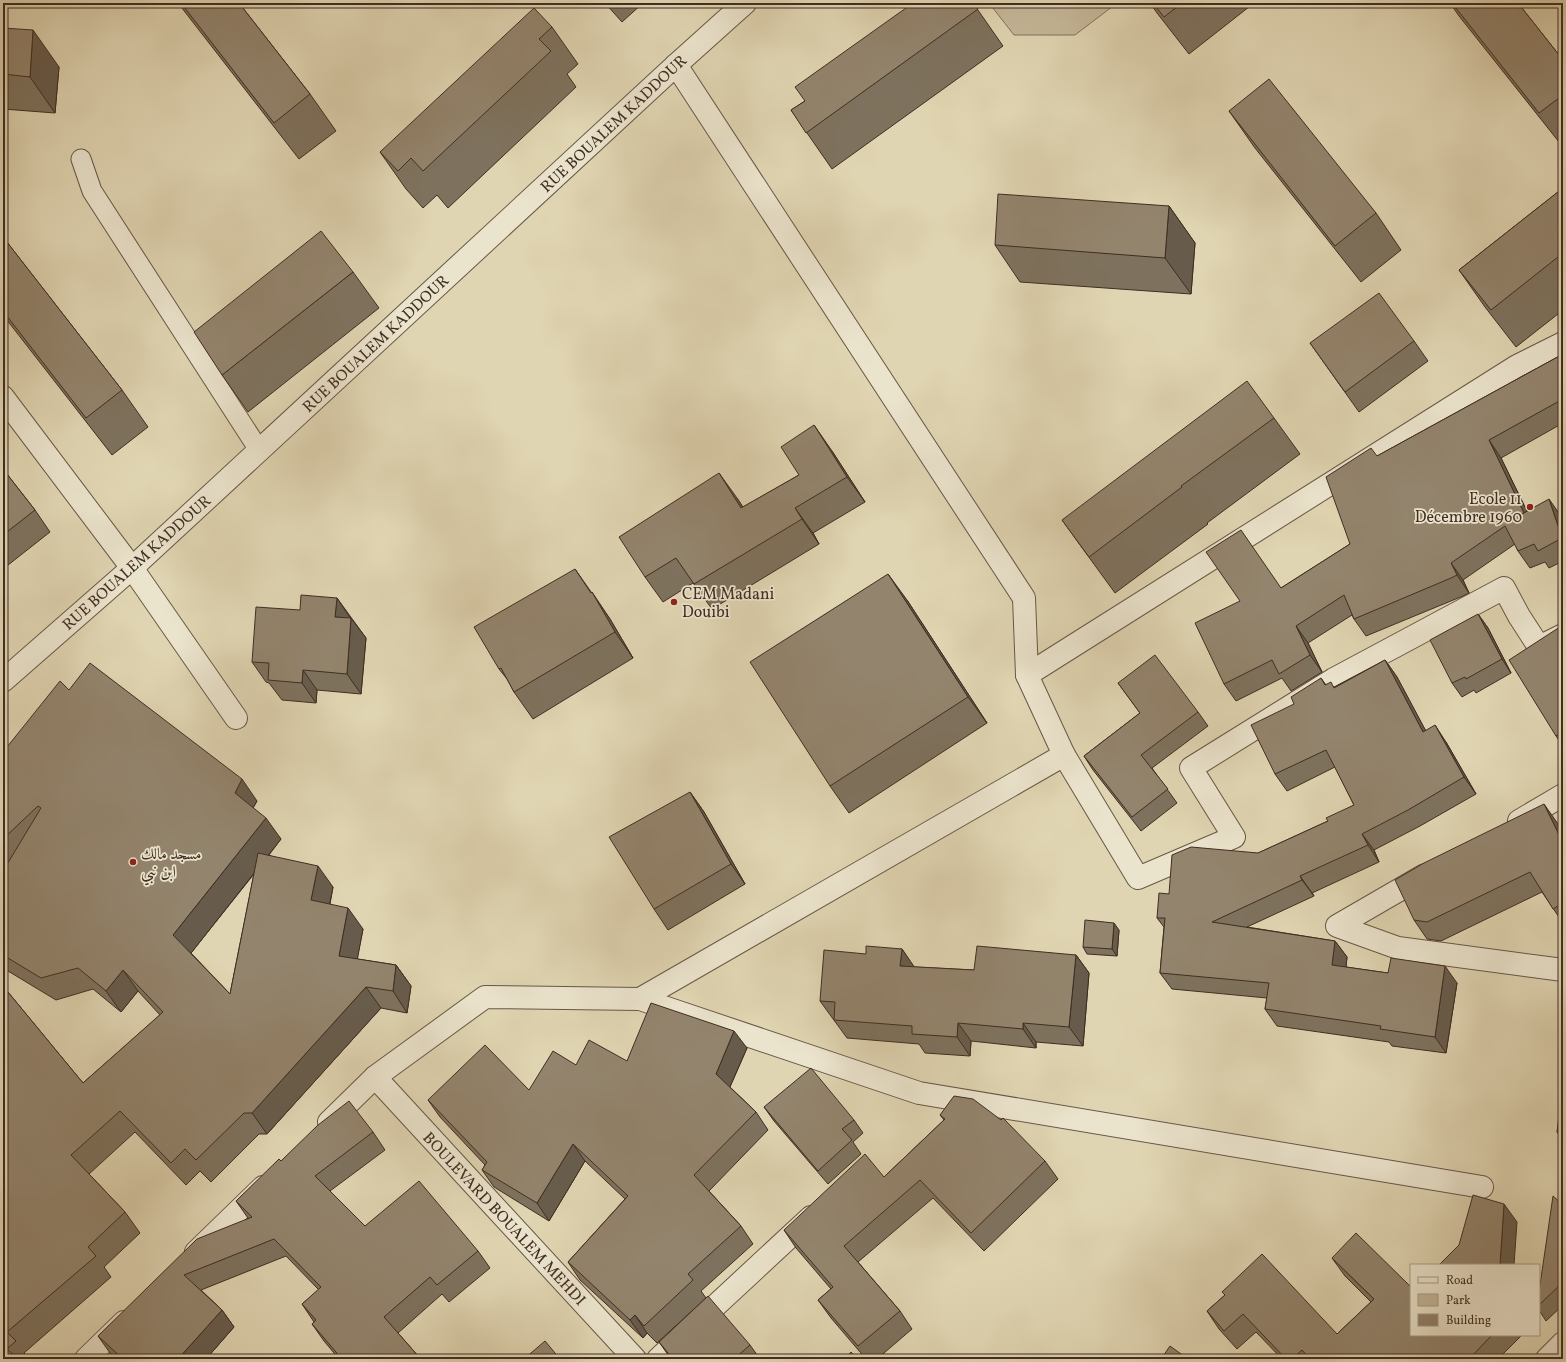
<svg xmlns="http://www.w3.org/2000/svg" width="1566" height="1362" font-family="Vollkorn,Amiri,serif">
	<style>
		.green { fill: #c5b89a; stroke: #82725e }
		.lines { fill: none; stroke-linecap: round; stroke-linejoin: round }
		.service-casing { stroke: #685746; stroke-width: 21 }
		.minor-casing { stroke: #685746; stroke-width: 24 }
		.service { stroke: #ebe4cd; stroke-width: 19 }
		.minor { stroke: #ebe4cd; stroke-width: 22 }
		.wall { fill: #7e725e; stroke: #402d22; fill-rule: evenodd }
		.shaded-wall { fill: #675c4c; stroke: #402d22 }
		.building { fill: #93846d; stroke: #402d22 }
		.poi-dot { fill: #8f2418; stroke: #ebe4cd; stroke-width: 1.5 }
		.labels { text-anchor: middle; stroke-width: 3.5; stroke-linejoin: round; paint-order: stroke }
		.street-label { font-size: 16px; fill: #402d22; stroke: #ebe4cd }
		.poi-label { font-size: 16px; fill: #402d22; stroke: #ebe4cd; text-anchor: start }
	</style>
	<rect width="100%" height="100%" fill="#e0d5b2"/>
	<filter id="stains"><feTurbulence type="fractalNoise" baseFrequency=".005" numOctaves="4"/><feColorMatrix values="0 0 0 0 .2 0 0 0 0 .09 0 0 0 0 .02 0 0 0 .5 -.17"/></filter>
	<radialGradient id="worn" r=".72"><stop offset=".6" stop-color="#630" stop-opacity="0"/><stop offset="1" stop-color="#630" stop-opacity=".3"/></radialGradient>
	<polygon class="green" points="989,3 1117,3 1075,35 1014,35"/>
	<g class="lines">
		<g class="service-casing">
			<polyline id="service" points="81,159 92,191 259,450"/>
		</g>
		<g class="minor-casing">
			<g id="minor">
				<polyline points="3,397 132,568 236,718"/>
				<polyline points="1027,675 1517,366 1563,343"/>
				<polyline points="3,681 132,568 676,65 745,3"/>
				<polyline points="1064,755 1138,878 1234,837 1191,768 1334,679 1504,588 1519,616 1539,647 1563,635"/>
				<polyline points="1519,821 1563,795"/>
				<polyline points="1425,875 1337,926 1398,948 1563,970"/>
				<polyline points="640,999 1064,755 1027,675 1024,598 676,65"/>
				<polyline points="375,1077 635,1359"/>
				<polyline points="329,1122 375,1077 485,997 640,999 919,1093 1482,1187"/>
				<polyline points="196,1252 263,1187"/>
				<polyline points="86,1359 124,1322"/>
				<polyline points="658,1359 811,1217"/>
				<polyline points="1547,1359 1563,1343"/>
			</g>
		</g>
		<use href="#service" class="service"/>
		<use href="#minor" class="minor"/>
	</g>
	<g class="wall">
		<polygon points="178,3 239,3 310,94 336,131 299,159"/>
		<polygon points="605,3 643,3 622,22"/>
		<polygon points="973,3 1003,46 832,169 791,110 805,101"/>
		<polygon points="1150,3 1254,3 1189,54 1157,13"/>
		<polygon points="1450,3 1518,3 1563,60 1563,147 1459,16"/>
		<polygon points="552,27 578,64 567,74 576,87 448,208 437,195 423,208 406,189 380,152"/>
		<polygon points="3,28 59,67 55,113 3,109"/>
		<polygon points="1229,111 1376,213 1401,250 1361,282 1255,148"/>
		<polygon points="1563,188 1563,310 1516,347 1485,307 1459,270"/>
		<polygon points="1169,206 1195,243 1191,294 1020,282 995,245"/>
		<polygon points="3,237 122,390 148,427 112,455 3,315"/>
		<polygon points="353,272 379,308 248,412 222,375"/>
		<polygon points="1414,341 1428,361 1359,412 1310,343"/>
		<polygon points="1563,354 1563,423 1501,458 1527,511 1561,516 1563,522 1563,561 1549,568 1545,562 1530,568 1518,551 1515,544 1463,580 1469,593 1463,596 1366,636 1354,619 1352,615 1308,643 1322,672 1291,691 1282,678 1236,701 1224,684 1281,588 1350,544 1377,456"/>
		<polygon points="1274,418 1300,454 1207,523 1208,524 1115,593 1088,556 1062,520"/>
		<polygon points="832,451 865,502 813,533 819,544 712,609 693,583 663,602 645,577 737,498 743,507 799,475"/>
		<polygon points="3,469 35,510 50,532 3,569"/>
		<polygon points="592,592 610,619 633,658 533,719 514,692 507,679 499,669"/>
		<polygon points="337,598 366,638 361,694 317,690 316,703 282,700 269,683 266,682 252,662 300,610"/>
		<polygon points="907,600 987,723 849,813 830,786"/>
		<polygon points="1478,614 1488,628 1511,673 1476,693 1474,690 1462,697 1452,683"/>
		<polygon points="1563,625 1563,746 1556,736"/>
		<polygon points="1385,660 1397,677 1425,730 1446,742 1476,794 1420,826 1374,850 1379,862 1312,893 1314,896 1247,927 1335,941 1347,957 1346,967 1457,983 1446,1053 1392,1046 1389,1042 1277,1026 1265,1009 1267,998 1172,989 1160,973 1164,927 1157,918 1169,894 1328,821 1354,805 1335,767 1287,791 1275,774 1294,704 1321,678 1326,685 1334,687"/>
		<polygon points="1118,683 1198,712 1208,726 1152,768 1177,803 1141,831 1093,770 1084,756 1140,713"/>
		<path d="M69 690 257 801 253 808 281 839 269 855 333 887 330 904 363 929 357 959 396 965 411 986 407 1013 381 1008 267 1134H259L211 1182 200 1171 186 1185 135 1132 89 1174 125 1212 140 1233 104 1267 111 1277 24 1353 28 1359H3V986L83 1083 160 1015 138 991 121 1012 93 989 56 1000 3 968V752ZM254 874 230 994 191 953Z"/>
		<polygon points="690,792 704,812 745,884 668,930 654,909"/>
		<polygon points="1558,824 1563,834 1563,923 1542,892 1441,941 1427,939 1414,920"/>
		<polygon points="1119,930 1117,956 1087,954 1083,947"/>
		<polygon points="902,949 914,967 974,970 1076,955 1089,973 1083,1046 1036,1042 1036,1048 971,1041 970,1056 925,1053 919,1044 847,1038 820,1001 866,954"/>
		<polygon points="747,1048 730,1087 756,1112 768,1130 709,1191 741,1226 753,1244 701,1291 706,1298 657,1343 647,1333 643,1338 580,1280 568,1262 625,1199 585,1161 549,1221 494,1187 482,1170 485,1165 440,1117 428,1100 529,1090 627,1061"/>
		<polygon points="764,1107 854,1120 863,1133 853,1142 861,1154 828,1184 774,1121"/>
		<polygon points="1563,1108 1563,1141 1557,1132"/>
		<polygon points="940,1115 1045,1161 1058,1179 984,1251 933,1198 858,1262 900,1311 912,1329 877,1359 866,1359 831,1318 818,1300 831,1289 796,1248 784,1230 884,1177 944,1120"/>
		<polygon points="373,1132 385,1150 330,1191 365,1226 478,1251 490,1268 449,1302 442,1294 398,1333 419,1357 424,1359 339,1359 324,1341 312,1324 314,1322 302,1304 319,1290 286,1256 201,1290 222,1310 234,1327 206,1359 116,1359 110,1353 98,1336 248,1218 236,1201 281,1161"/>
		<polygon points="1563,1205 1563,1305 1546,1321 1539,1310 1539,1292"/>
		<polygon points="1332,1258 1411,1335 1522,1335 1498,1359 1282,1359 1256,1332 1237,1349 1219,1329 1207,1311 1225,1295 1222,1292 1337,1334 1371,1302 1345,1276"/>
		<polygon points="659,1342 750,1345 760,1359 671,1359"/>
	</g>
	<g class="shaded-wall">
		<polygon points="33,30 59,67 55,113 30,77"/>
		<polygon points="1169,206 1195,243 1191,294 1165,258"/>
		<polygon points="814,425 832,451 865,502 847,477"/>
		<polygon points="1489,440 1501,458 1536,530 1524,513"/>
		<polygon points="719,473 737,498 759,533 741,508"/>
		<polygon points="1549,499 1561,516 1563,522 1563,540 1562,538"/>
		<polygon points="795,508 813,533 819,544 802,519"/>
		<polygon points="1451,563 1463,580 1469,593 1457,575"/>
		<polygon points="575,569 610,619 633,658 615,632"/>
		<polygon points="888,574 907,600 987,723 968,697"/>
		<polygon points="337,598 351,619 335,617"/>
		<polygon points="1478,614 1488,628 1511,673 1502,659"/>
		<polygon points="351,618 366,638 361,694 347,674"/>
		<polygon points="1296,626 1308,643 1322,672 1310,655"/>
		<polygon points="1385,660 1397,677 1435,748 1423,732"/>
		<polygon points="303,670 317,690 316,703 302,683"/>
		<polygon points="1435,725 1446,742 1476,794 1464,777"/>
		<polygon points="242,779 257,801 249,815 235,793"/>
		<polygon points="690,792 704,812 745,884 731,864"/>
		<polygon points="1544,804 1558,824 1563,834 1563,843"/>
		<polygon points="266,818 281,839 188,957 173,935"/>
		<polygon points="1362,834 1374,850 1379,862 1368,845"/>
		<polygon points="318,866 333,887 326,922 311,900"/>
		<polygon points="1300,876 1312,893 1314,896 1302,880"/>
		<polygon points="348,908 363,929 354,977 339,956"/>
		<polygon points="1114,923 1119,930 1117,956 1112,949"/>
		<polygon points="1335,941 1347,957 1344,982 1332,965"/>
		<polygon points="902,949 915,968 900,966"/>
		<polygon points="1076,955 1089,973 1083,1046 1069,1027"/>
		<polygon points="396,965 411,986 407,1013 393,991"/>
		<polygon points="1445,966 1457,983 1446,1053 1435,1037"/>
		<polygon points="123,970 138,991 121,1012 106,991"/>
		<polygon points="366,987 381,1008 267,1134 252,1113"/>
		<polygon points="958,1023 971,1041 970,1056 957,1037"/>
		<polygon points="1023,1023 1036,1042 1036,1048 1023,1029"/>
		<polygon points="734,1031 747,1048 728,1091 716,1074"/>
		<polygon points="573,1144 585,1161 549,1221 537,1203"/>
		<polygon points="1504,1204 1517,1222 1514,1265 1500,1265"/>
		<polygon points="222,1310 234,1327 206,1359 178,1359"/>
		<polygon points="635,1315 647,1333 643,1338 630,1320"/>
	</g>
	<g class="building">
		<polygon points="181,3 239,3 310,94 274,123"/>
		<polygon points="913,3 973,3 978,9 806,133 791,110 805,101 795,87"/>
		<polygon points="1153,3 1182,3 1164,17"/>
		<polygon points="1452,3 1518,3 1563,60 1563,95 1539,113"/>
		<polygon points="534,8 552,27 539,39 551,51 423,171 411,158 398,171 380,152"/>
		<polygon points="3,28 33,30 30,77 3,74"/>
		<polygon points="1269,79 1376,213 1335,246 1229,111"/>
		<polygon points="1563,188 1563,253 1491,310 1459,270"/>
		<polygon points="998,194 1169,206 1165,258 995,245"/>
		<polygon points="321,231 353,272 222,375 194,332"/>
		<polygon points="3,237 122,390 86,418 3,311"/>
		<polygon points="1379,293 1414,341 1345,392 1310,343"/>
		<polygon points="1563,354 1563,399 1489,440 1524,513 1522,514 1549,499 1562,538 1538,551 1534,544 1518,551 1505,526 1451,563 1457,575 1451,578 1354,619 1344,595 1296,626 1310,655 1279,674 1272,660 1224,684 1195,623 1240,601 1206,552 1241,530 1281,588 1350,544 1326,477 1371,448 1377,456"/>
		<polygon points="1247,381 1274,418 1181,486 1182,487 1089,557 1062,520"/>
		<polygon points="814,425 847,477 795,508 802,519 694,584 676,558 645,577 619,537 719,473 741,508 799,475 781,447"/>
		<polygon points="3,469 35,510 3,535"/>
		<polygon points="575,569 591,593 592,592 615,632 514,692 501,668 499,669 474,627"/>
		<polygon points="888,574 968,697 830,786 750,662"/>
		<polygon points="301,595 337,598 335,617 351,618 347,674 303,670 302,683 268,680 269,663 252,662 256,607 300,610"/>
		<polygon points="1478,614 1502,659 1466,679 1465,677 1452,683 1430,640"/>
		<polygon points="1563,625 1563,732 1556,736 1509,660"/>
		<polygon points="1155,655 1198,712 1141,755 1168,789 1132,817 1084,756 1140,713 1118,683"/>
		<polygon points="1385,660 1423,732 1435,725 1464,777 1408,810 1362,834 1368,845 1300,876 1302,880 1212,922 1335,941 1332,965 1388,973 1391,958 1445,966 1435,1037 1380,1029 1381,1026 1265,1009 1269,983 1160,973 1165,918 1157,918 1159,893 1169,894 1172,855 1191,847 1258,853 1328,821 1326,818 1354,805 1326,750 1275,774 1251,725 1294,704 1291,697 1321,678 1325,685 1331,682 1334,688"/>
		<polygon points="90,663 242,779 235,793 266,818 173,935 230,994 258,853 318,866 311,900 348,908 339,956 396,965 393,991 366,987 252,1113 244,1113 196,1160 185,1149 171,1163 120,1111 71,1155 125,1212 88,1247 96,1256 7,1332 16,1341 7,1349 18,1359 3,1359 3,986 83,1083 163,1012 123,970 106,991 78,968 41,978 3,955 3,871 41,808 38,806 3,839 3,752 60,681 69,690"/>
		<polygon points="690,792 731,864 654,909 609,837"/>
		<polygon points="1544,804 1563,843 1563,856 1562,856 1563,858 1563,903 1553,909 1530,872 1427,922 1414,920 1395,880 1424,863"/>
		<polygon points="1085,920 1114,923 1112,949 1083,947"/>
		<polygon points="866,946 902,949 900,966 974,970 977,946 1076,955 1069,1027 1023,1023 1023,1029 958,1023 957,1037 912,1034 912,1026 834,1020 835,1002 820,1001 824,950 866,954"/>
		<polygon points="651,1003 734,1031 716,1074 756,1112 694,1175 741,1226 688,1274 693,1280 644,1326 635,1315 630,1320 568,1262 628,1196 573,1144 537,1203 482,1170 487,1162 428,1100 485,1045 529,1090 553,1051 576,1065 589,1040 627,1061"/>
		<polygon points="811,1068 854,1120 842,1129 852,1140 818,1171 764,1107"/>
		<polygon points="954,1096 973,1099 1001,1120 1003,1118 1045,1161 971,1233 920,1180 844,1246 900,1311 858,1346 818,1300 833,1287 784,1230 865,1154 884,1177 945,1119 940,1115"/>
		<polygon points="349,1101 373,1132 315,1176 365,1226 419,1181 478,1251 437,1285 430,1277 384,1317 419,1357 421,1356 424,1359 342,1359 312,1324 316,1320 302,1304 321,1287 274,1239 184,1275 222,1310 178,1359 123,1359 98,1336 197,1239 252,1217 236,1201 279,1159 281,1161 318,1125"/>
		<polygon points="1560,1107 1563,1108 1563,1133 1557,1132"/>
		<polygon points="1473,1195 1504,1204 1500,1265 1439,1265 1459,1245"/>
		<polygon points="1553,1196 1563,1205 1563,1282 1539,1305 1539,1292"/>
		<polygon points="1356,1233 1411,1287 1411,1335 1492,1335 1469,1359 1310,1359 1302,1350 1292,1359 1286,1359 1243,1314 1224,1331 1207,1311 1225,1295 1222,1292 1262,1254 1337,1334 1374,1299 1332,1258"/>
		<polygon points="708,1296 750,1345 734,1359 673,1359 659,1342"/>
		<polygon points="545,1341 560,1359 524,1359"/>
		<polygon points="1170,1346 1188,1359 1161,1359"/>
		<polygon points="1563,1349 1563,1359 1554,1359"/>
		<polygon points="851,1352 858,1359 845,1359"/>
	</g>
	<g class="poi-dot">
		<circle cx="1530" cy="507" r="4"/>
		<circle cx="674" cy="602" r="4"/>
		<circle cx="133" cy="862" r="4"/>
	</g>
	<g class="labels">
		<g class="street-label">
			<text transform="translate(613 123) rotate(-43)" y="6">RUE BOUALEM KADDOUR</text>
			<text transform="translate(375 343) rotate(-43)" y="6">RUE BOUALEM KADDOUR</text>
			<text transform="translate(136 562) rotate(-42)" y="6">RUE BOUALEM KADDOUR</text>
			<text transform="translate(505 1218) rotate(47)" y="6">BOULEVARD BOUALEM MEHDI</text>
		</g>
		<g class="poi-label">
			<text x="1522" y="504" text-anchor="end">Ecole 11<tspan x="1522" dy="18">Décembre 1960</tspan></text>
			<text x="682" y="599">CEM Madani<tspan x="682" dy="18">Douibi</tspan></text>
			<text x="141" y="859">مسجد مالك<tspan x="141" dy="18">ابن نبي</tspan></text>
		</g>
	</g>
	<rect width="1566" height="1362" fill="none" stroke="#e0d5b2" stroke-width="16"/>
	<rect x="4" y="4" width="1558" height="1354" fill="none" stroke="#402d22" stroke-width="2"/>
	<rect x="8" y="8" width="1550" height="1346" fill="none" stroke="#402d22"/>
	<rect x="1410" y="1264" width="130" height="72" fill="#ebe4cd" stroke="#a79b89"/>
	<rect x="1418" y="1277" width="20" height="6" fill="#ebe4cd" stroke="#a79b89"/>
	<text x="1446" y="1284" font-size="12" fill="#402d22">Road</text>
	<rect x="1418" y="1294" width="20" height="12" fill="#c5b89a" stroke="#a79b89"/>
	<text x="1446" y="1304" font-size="12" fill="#402d22">Park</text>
	<rect x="1418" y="1314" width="20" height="12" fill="#93846d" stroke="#a79b89"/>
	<text x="1446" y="1324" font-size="12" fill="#402d22">Building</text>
	<rect width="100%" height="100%" filter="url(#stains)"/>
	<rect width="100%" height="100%" fill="url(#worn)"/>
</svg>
